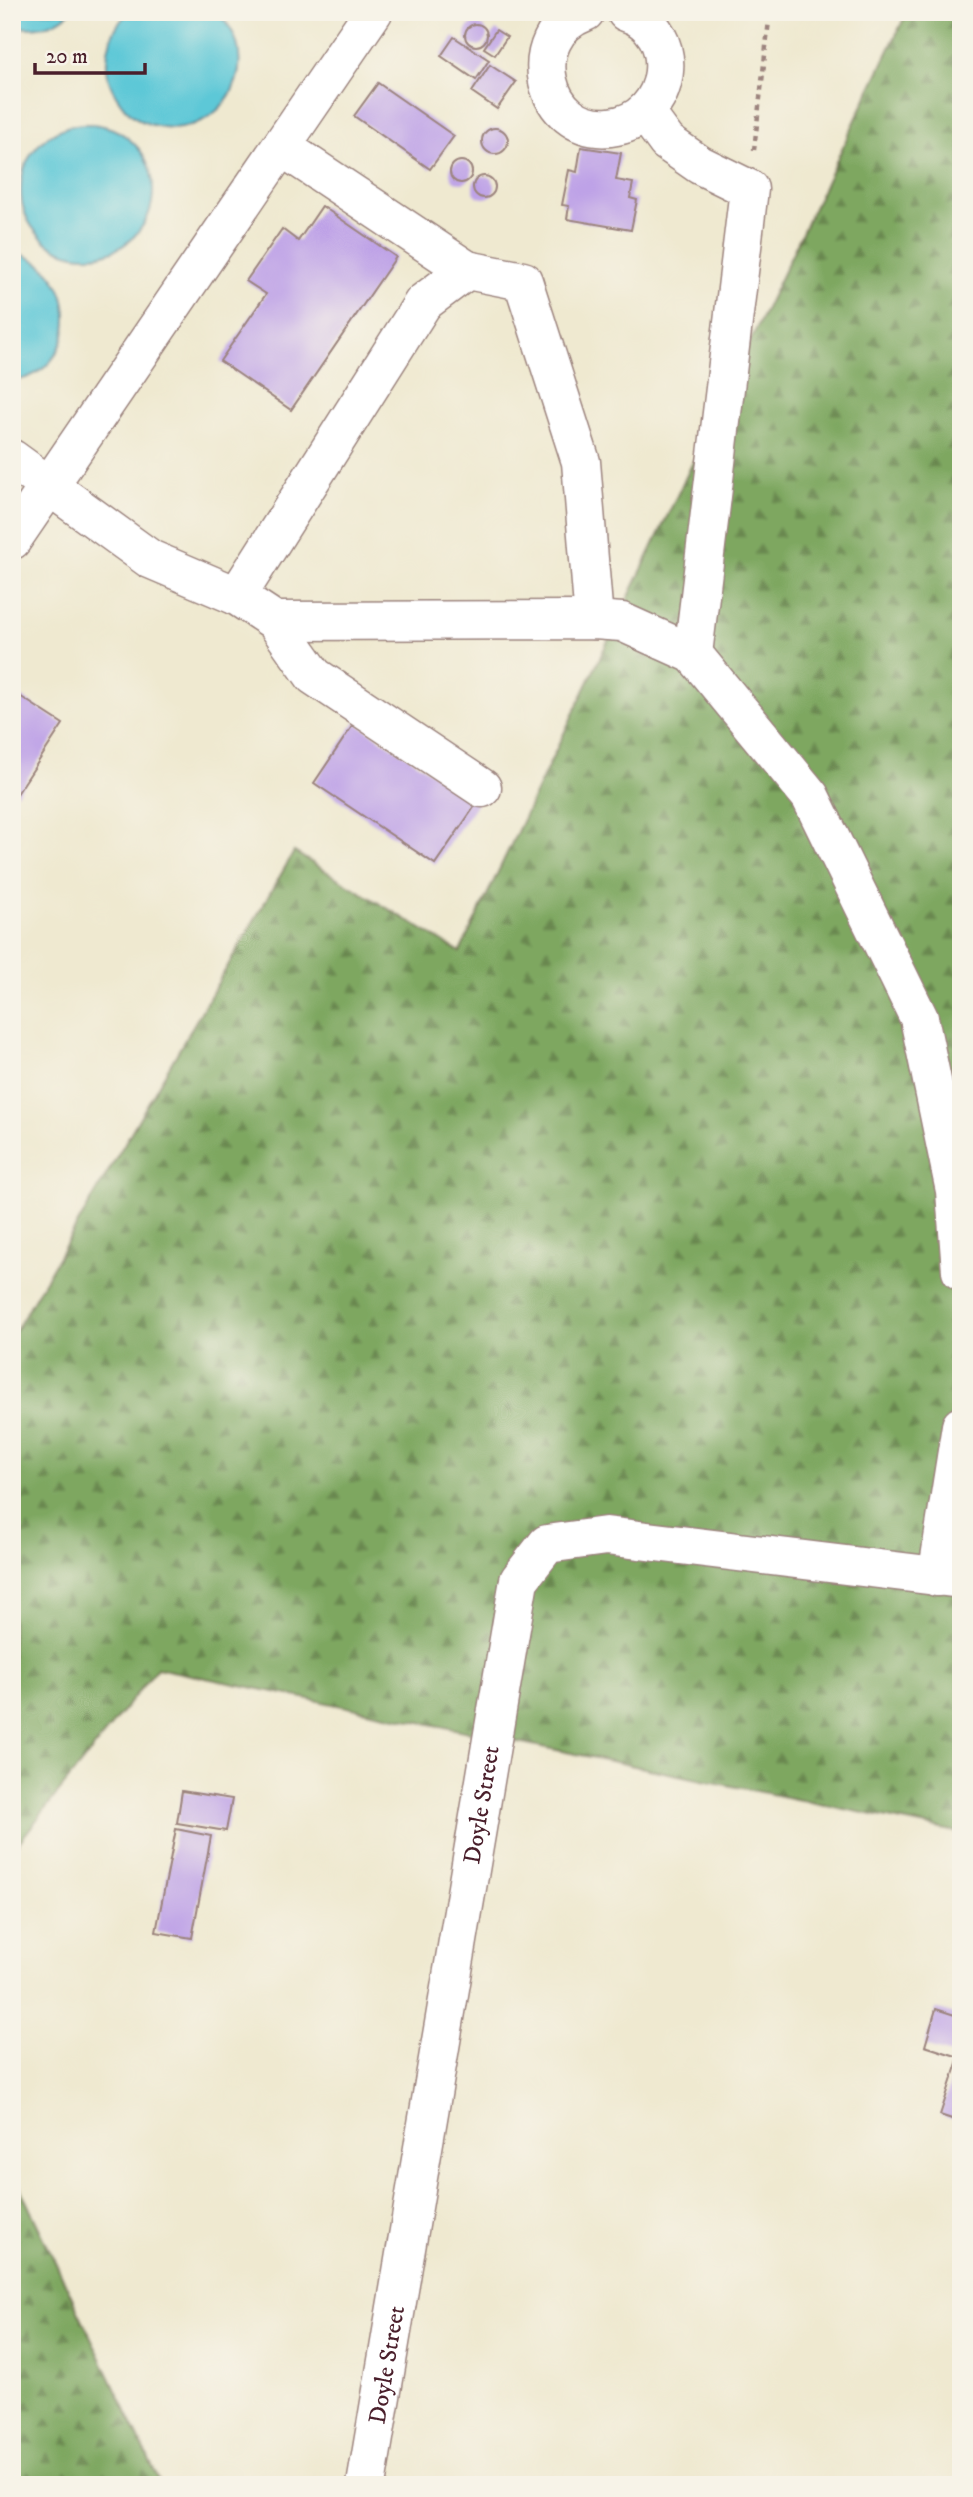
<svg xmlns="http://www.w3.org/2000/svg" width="973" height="2497" font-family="'IM FELL DW Pica',serif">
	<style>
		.forest { fill: url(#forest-firs); stroke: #646346; stroke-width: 2 }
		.water { fill: #5dc8d7; stroke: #547481; stroke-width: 2 }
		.building { fill: #bea2e7 }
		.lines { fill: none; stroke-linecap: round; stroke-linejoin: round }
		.minor-casing { stroke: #9c847e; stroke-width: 41 }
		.path { stroke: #9c847e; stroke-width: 4.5; stroke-dasharray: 5 5; stroke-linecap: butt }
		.minor { stroke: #fff; stroke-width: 38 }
		.labels { text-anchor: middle; stroke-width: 5; stroke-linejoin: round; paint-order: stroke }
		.street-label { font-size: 24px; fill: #4a1f2b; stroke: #f7f3e8 }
	</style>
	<defs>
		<pattern id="forest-firs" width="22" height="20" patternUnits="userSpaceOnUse" patternTransform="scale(1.75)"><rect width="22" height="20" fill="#7ea760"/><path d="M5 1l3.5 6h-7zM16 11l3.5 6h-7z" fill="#69874f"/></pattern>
	</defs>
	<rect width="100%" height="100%" fill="#f7f3e8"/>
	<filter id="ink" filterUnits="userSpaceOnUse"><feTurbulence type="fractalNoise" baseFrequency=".0143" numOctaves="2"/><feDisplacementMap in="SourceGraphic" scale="14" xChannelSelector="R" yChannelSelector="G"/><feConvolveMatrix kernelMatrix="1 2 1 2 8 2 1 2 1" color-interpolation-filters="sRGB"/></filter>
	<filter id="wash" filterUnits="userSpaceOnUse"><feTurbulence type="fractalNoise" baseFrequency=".00686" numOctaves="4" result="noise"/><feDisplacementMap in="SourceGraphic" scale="28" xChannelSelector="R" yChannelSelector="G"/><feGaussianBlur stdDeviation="1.57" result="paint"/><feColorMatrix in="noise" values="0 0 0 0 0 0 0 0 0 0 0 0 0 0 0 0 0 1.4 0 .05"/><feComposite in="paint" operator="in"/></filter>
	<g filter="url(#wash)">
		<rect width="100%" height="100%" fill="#efe9d0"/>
		<g class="forest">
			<polygon points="907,12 961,12 961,1833 157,1668 12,1851 12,1337 294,852 460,952"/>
			<polygon points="12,2171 161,2485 12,2485"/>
		</g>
		<g class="water">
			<path d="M12 12H70C54 27 33 30 12 26Z"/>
			<path d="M130 12H216C269 58 225 140 157 126 145 124 133 117 125 108 116 97 108 85 107 70 106 49 112 25 130 12Z"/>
			<circle cx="87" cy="190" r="66"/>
			<path d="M12 252C86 267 82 373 12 381Z"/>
		</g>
		<g id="blocks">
			<g class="building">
				<circle cx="476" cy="35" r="11"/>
				<polygon points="496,30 507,37 495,55 484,48"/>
				<polygon points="454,37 489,60 476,80 441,56"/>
				<polygon points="490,65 516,82 497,109 472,92"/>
				<polygon points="378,83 454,136 430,169 354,116"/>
				<circle cx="495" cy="141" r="13"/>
				<polygon points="581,147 621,153 616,180 633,183 630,198 637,200 631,230 567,219 569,206 562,205 569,170 577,172"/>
				<circle cx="461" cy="172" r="11"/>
				<circle cx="484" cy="187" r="11"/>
				<polygon points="322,206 396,257 291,410 220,361 266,294 246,281 282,229 298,241"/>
				<polygon points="12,691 63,724 17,794 12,791"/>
				<polygon points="355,722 477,803 435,864 314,783"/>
				<polygon points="182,1791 232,1799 226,1831 177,1823"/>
				<polygon points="176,1829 211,1836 192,1938 156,1932"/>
				<polygon points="936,2009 961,2017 961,2122 940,2115 959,2057 925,2046"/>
			</g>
		</g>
	</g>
	<g filter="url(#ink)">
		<use href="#blocks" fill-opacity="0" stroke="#9c847e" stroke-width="2"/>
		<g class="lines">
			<g class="minor-casing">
				<g id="minor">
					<path d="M585 12C520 36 543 134 610 127 674 121 684 29 626 12"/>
					<polyline points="645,112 667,142 700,165 749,189 693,654"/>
					<polyline points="282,147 467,270"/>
					<polyline points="12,459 150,559 237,596 275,621 594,620 622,622 693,654 810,796 919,1018 955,1191 961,1271"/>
					<polyline points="12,540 373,12"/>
					<polyline points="237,596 423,303 467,270 523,281 581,462 594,620"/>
					<polyline points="275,621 314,676 482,788"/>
					<polyline points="937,1577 961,1426"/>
					<path id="s1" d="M366 2485 519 1580 547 1544 606 1536 961 1579"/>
				</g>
			</g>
			<polyline class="path" points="754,150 770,12"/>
			<use href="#minor" class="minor"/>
		</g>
	</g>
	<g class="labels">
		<g class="street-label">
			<text dy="8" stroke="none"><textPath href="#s1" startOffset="690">Doyle Street</textPath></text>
			<text dy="8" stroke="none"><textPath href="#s1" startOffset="122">Doyle Street</textPath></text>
		</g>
	</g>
	<rect width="973" height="2497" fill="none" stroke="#f7f3e8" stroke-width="42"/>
	<path d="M35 63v10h110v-10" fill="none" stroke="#4a1f2b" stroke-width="3.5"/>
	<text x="46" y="63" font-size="21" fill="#4a1f2b" stroke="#f7f3e8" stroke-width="5" paint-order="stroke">20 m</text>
</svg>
